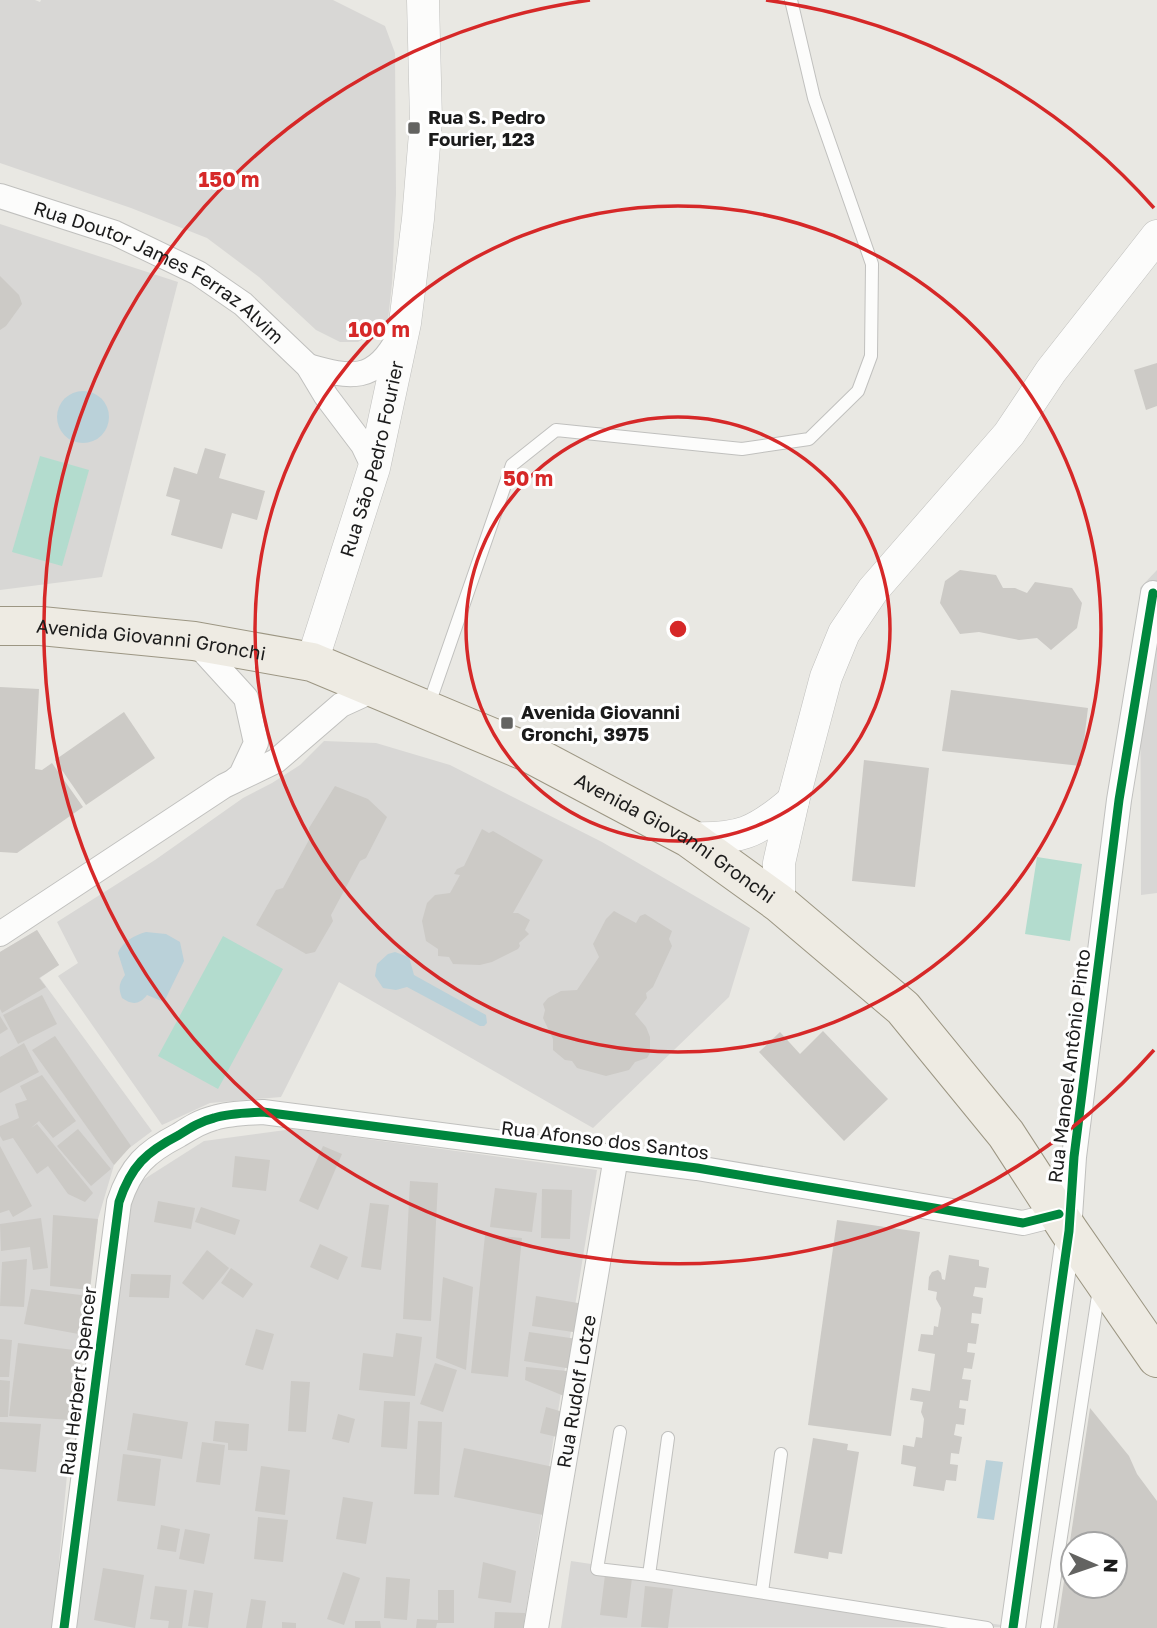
<svg xmlns="http://www.w3.org/2000/svg" width="1157" height="1628" font-family="'Golos Text',sans-serif">
	<style>
		.residential { fill: #d8d7d5 }
		.pitch { fill: #b3dcce }
		.water { fill: #bad1d9 }
		.building { fill: #cccac6; fill-rule: evenodd }
		.lines { fill: none; stroke-linecap: round; stroke-linejoin: round }
		.service-casing { stroke: #c0c0be; stroke-width: 14 }
		.minor-casing { stroke: #c0c0be; stroke-width: 26 }
		.tertiary-casing { stroke: #c0c0be; stroke-width: 33 }
		.primary-casing { stroke: #9c9683; stroke-width: 40 }
		.service { stroke: #fcfcfb; stroke-width: 12 }
		.minor { stroke: #fcfcfb; stroke-width: 24 }
		.tertiary { stroke: #fcfcfb; stroke-width: 32 }
		.primary { stroke: #eeebe3; stroke-width: 38 }
		.cycleway-casing { stroke: #fff; stroke-width: 13 }
		.cycleway { stroke: #00873e; stroke-width: 9 }
		.ring { fill: none; stroke: #d62828; stroke-width: 3.5 }
		.poi-dot { fill: #636361; stroke: #fff; stroke-width: 2.5 }
		.labels { text-anchor: middle; stroke-width: 6; stroke-linejoin: round; paint-order: stroke }
		.poi-label { font-size: 19px; font-weight: bold; fill: #1b1b1b; stroke: #fff; text-anchor: start }
		.street-label { font-size: 19px; fill: #1b1b1b; stroke: #fff }
		.centre { fill: #d62828; stroke: #fff; stroke-width: 3.5 }
		.ring-label { font-size: 21px; text-anchor: middle; font-weight: bold; fill: #d62828; stroke: #fff; stroke-width: 6; stroke-linejoin: round; paint-order: stroke }
	</style>
	<rect width="100%" height="100%" fill="#e9e8e3"/>
	<g class="residential">
		<polygon points="0,0 35,0 40,2 41,0 333,0 385,26 395,53 396,194 392,283 388,320 376,332 358,342 340,342 316,330 259,277 207,238 131,208 0,163"/>
		<polygon points="0,224 178,282 102,577 0,590"/>
		<polygon points="1157,570 1157,893 1141,895 1140,588"/>
		<polygon points="324,741 376,743 450,765 602,842 750,928 729,997 593,1128 339,982 281,1097 210,1103 162,1125 58,976 78,963 57,922 155,860 243,798 272,783 300,765"/>
		<polygon points="37,930 59,965 40,978 152,1131 124,1152 114,1165 98,1219 72,1420 53,1628 0,1628 0,952"/>
		<polygon points="293,1129 597,1170 523,1628 76,1628 127,1190 204,1141"/>
		<polygon points="571,1561 1015,1627 561,1628"/>
	</g>
	<g class="pitch">
		<polygon points="40,456 89,470 62,566 12,552"/>
		<polygon points="1037,857 1082,864 1070,941 1025,934"/>
		<polygon points="223,936 283,969 218,1089 158,1056"/>
	</g>
	<g class="water">
		<circle cx="83" cy="417" r="26"/>
		<path d="M146 932 166 934 180 942 184 961 164 1002 147 995C139 1005 132 1005 122 998 118 988 119 983 125 975L118 953C122 942 135 935 146 932Z"/>
		<polygon points="395,952 409,957 414,975 486,1015 487,1023 484,1026 480,1026 407,987 396,990 383,988 375,976 377,964 388,954"/>
		<polygon points="986,1460 1003,1462 994,1520 977,1518"/>
	</g>
	<g class="building">
		<polygon points="0,276 19,295 22,304 6,326 0,330"/>
		<polygon points="1157,363 1157,406 1146,410 1134,370"/>
		<polygon points="205,448 226,454 219,478 265,491 257,520 232,513 222,549 171,535 180,500 166,496 174,467 197,474"/>
		<polygon points="960,570 996,575 1003,588 1015,588 1027,593 1035,582 1072,588 1082,603 1077,628 1051,650 1037,638 1019,640 979,632 960,634 940,603 945,581"/>
		<polygon points="0,687 39,689 35,769 42,770 52,763 83,807 17,853 0,852"/>
		<polygon points="951,690 1088,708 1081,766 942,751"/>
		<polygon points="124,712 155,758 86,805 55,760"/>
		<polygon points="864,760 929,768 915,887 852,881"/>
		<polygon points="335,786 368,799 387,817 366,858 360,861 331,915 333,921 315,952 306,954 256,925 276,890 283,888 310,838 309,828"/>
		<polygon points="482,829 489,833 493,831 543,860 513,913 518,913 530,920 525,930 529,934 519,943 520,946 518,949 492,962 480,965 453,964 449,957 438,956 438,949 426,941 422,921 427,903 435,895 450,893 460,875 454,874 457,869 464,866"/>
		<polygon points="614,911 636,923 640,916 645,914 672,931 669,939 672,946 653,987 646,993 647,998 635,1014 646,1027 650,1037 650,1053 647,1058 635,1062 629,1070 606,1076 577,1068 572,1061 565,1060 553,1050 553,1039 543,1018 545,1010 543,1004 548,998 561,991 577,990 599,957 593,944 606,919"/>
		<polygon points="37,930 59,965 39,978 46,987 2,1013 0,1009 0,952"/>
		<polygon points="42,995 57,1024 18,1044 3,1015"/>
		<polygon points="0,1016 8,1029 0,1034"/>
		<polygon points="823,1031 888,1099 844,1141 759,1052 780,1032 800,1054"/>
		<polygon points="55,1036 131,1146 114,1165 32,1050"/>
		<polygon points="24,1043 39,1072 0,1093 0,1057"/>
		<polygon points="42,1075 76,1121 53,1138 39,1121 31,1128 37,1124 93,1193 85,1202 68,1194 48,1166 37,1174 13,1138 3,1141 0,1136 0,1126 19,1118 15,1104 27,1100 20,1086"/>
		<polygon points="78,1129 111,1169 91,1186 57,1146"/>
		<polygon points="0,1146 32,1206 13,1217 9,1210 0,1213"/>
		<polygon points="323,1146 342,1154 318,1210 299,1201"/>
		<polygon points="235,1156 270,1160 266,1191 232,1187"/>
		<polygon points="410,1181 438,1183 431,1321 403,1319"/>
		<polygon points="495,1188 537,1193 532,1232 490,1227"/>
		<polygon points="542,1189 572,1190 570,1239 541,1238"/>
		<polygon points="158,1201 195,1208 191,1229 154,1222"/>
		<polygon points="370,1203 389,1205 381,1270 361,1267"/>
		<polygon points="201,1207 240,1220 235,1235 195,1222"/>
		<polygon points="53,1215 98,1219 90,1290 50,1286"/>
		<polygon points="41,1218 48,1268 33,1270 30,1247 1,1251 0,1224"/>
		<polygon points="837,1220 920,1232 891,1436 808,1425"/>
		<polygon points="485,1235 522,1238 508,1377 471,1373"/>
		<polygon points="320,1244 348,1257 338,1280 310,1267"/>
		<polygon points="207,1250 229,1268 203,1300 182,1283"/>
		<polygon points="949,1255 979,1260 979,1266 989,1268 986,1288 975,1287 973,1296 983,1298 981,1314 972,1313 971,1323 979,1324 976,1344 968,1343 967,1352 975,1353 972,1369 964,1368 962,1379 971,1380 968,1401 960,1400 959,1408 966,1409 964,1425 956,1424 954,1435 962,1437 959,1454 951,1453 950,1464 958,1465 956,1481 946,1480 944,1491 913,1486 916,1467 901,1464 903,1445 914,1447 916,1437 922,1438 924,1419 921,1412 923,1402 910,1400 912,1388 930,1391 935,1354 918,1351 921,1334 933,1335 934,1326 938,1327 941,1308 936,1299 937,1292 928,1290 929,1277 932,1272 938,1270 941,1273 942,1279 945,1280"/>
		<polygon points="27,1259 24,1307 0,1306 2,1262"/>
		<polygon points="231,1268 253,1284 243,1298 221,1283"/>
		<polygon points="131,1274 171,1275 169,1298 129,1297"/>
		<polygon points="443,1277 473,1287 466,1370 436,1358"/>
		<polygon points="31,1289 89,1296 84,1335 24,1324"/>
		<polygon points="536,1296 584,1304 580,1333 532,1326"/>
		<polygon points="256,1329 274,1334 263,1370 245,1365"/>
		<polygon points="529,1332 577,1339 572,1369 524,1361"/>
		<polygon points="396,1333 422,1337 415,1396 359,1390 363,1353 393,1357"/>
		<polygon points="0,1339 12,1340 9,1377 0,1377"/>
		<polygon points="18,1343 82,1351 72,1420 9,1416"/>
		<polygon points="435,1363 457,1370 443,1412 420,1404"/>
		<polygon points="526,1367 567,1371 564,1396 525,1380"/>
		<polygon points="0,1380 10,1381 8,1417 0,1417"/>
		<polygon points="291,1381 310,1382 306,1432 288,1431"/>
		<polygon points="384,1401 410,1402 407,1449 381,1447"/>
		<polygon points="546,1407 563,1412 557,1437 540,1433"/>
		<path d="M1090 1408 1129 1456 1137 1474 1157 1501V1628H1057ZM1073 1544H1115V1586H1073Z"/>
		<polygon points="133,1413 188,1422 182,1459 127,1450"/>
		<polygon points="338,1414 355,1419 349,1443 332,1439"/>
		<polygon points="215,1421 249,1424 247,1451 228,1450 228,1443 213,1441"/>
		<polygon points="418,1421 442,1422 439,1495 414,1494"/>
		<polygon points="0,1422 41,1424 36,1472 0,1469"/>
		<polygon points="813,1438 848,1444 847,1450 859,1452 842,1554 829,1552 828,1559 794,1553"/>
		<polygon points="202,1442 225,1445 220,1485 196,1482"/>
		<polygon points="464,1448 558,1468 548,1516 454,1497"/>
		<polygon points="123,1454 161,1459 155,1506 117,1501"/>
		<polygon points="261,1466 290,1470 285,1515 255,1511"/>
		<polygon points="343,1497 373,1502 366,1544 336,1539"/>
		<polygon points="258,1517 288,1520 283,1562 254,1559"/>
		<polygon points="161,1525 180,1529 176,1552 157,1549"/>
		<polygon points="185,1529 210,1534 204,1564 179,1559"/>
		<polygon points="483,1562 516,1571 511,1603 478,1598"/>
		<polygon points="103,1568 144,1575 135,1628 94,1620"/>
		<polygon points="343,1572 360,1578 344,1625 327,1619"/>
		<polygon points="605,1575 632,1578 627,1618 600,1615"/>
		<polygon points="386,1577 410,1579 407,1620 384,1618"/>
		<polygon points="155,1586 187,1590 182,1628 168,1628 169,1621 150,1619"/>
		<polygon points="645,1586 673,1589 668,1628 641,1627"/>
		<polygon points="194,1590 213,1593 208,1628 188,1626"/>
		<polygon points="438,1590 454,1590 454,1623 437,1623 436,1628 416,1628 417,1619 438,1620"/>
		<polygon points="251,1599 266,1601 262,1628 246,1628"/>
		<polygon points="495,1612 525,1613 524,1628 494,1628"/>
		<polygon points="355,1621 380,1621 381,1628 355,1628"/>
		<polygon points="282,1622 296,1623 296,1628 282,1628"/>
	</g>
	<g class="lines">
		<g class="service-casing">
			<g id="service">
				<polyline points="428,707 512,465 556,430 742,449 809,439 858,391 871,356 872,264 814,98 791,0"/>
				<polyline points="620,1432 597,1569 649,1575"/>
				<polyline points="668,1438 649,1575 987,1628"/>
				<polyline points="762,1592 781,1454"/>
				<polyline points="1047,1628 1099,1289"/>
			</g>
		</g>
		<g class="minor-casing">
			<g id="minor">
				<path id="s1" d="M0 196 115 233 198 273 243 304 308 366 326 396 363 445 374 468"/>
				<path d="M308 366C350 378 375 383 398 338"/>
				<polyline points="194,641 246,698 256,743 241,775 235,780"/>
				<polyline points="0,934 224,786 276,761 341,705 376,689"/>
				<path d="M64 1628 119 1202C131 1166 146 1152 179 1135 190 1128 201 1121 214 1118 229 1113 247 1113 263 1112L697 1168 1023 1223 1059 1214"/>
				<path id="s2" d="M536 1628 616 1157"/>
				<polyline points="1013,1628 1069,1231 1074,1157 1119,800 1153,593"/>
			</g>
		</g>
		<g class="tertiary-casing">
			<g id="tertiary">
				<path id="s3" d="M312 662 374 468 405 323 418 219 426 121 423 0"/>
				<path d="M689 838C739 840 756 833 793 801"/>
				<polyline points="779,903 779,863 793,801 826,677 844,633 873,590 1009,434 1051,371 1157,236"/>
			</g>
		</g>
		<g class="primary-casing">
			<g id="primary">
				<path id="s4" d="M0 626H41L194 641 312 662 527 752 689 838 779 903 903 1008 1006 1134 1069 1231 1157 1358"/>
			</g>
		</g>
		<use href="#service" class="service"/>
		<use href="#minor" class="minor"/>
		<use href="#tertiary" class="tertiary"/>
		<use href="#primary" class="primary"/>
		<g class="cycleway-casing">
			<g id="cycleway">
				<path d="M64 1628 119 1202C131 1166 146 1152 179 1135 190 1128 201 1121 214 1118 229 1113 247 1113 263 1112L697 1168 1023 1223 1059 1214"/>
				<polyline points="1013,1628 1069,1231 1074,1157 1119,800 1153,593"/>
			</g>
		</g>
		<use href="#cycleway" class="cycleway"/>
	</g>
	<g class="ring">
		<circle cx="678" cy="629" r="212"/>
		<circle cx="678" cy="629" r="423"/>
		<path d="M1154 1050A635 635 0 1 1 590 0M766 0A635 635 0 0 1 1154 208"/>
	</g>
	<g class="poi-dot">
		<rect x="407" y="121" width="14" height="14" rx="3.5"/>
		<rect x="500" y="716" width="14" height="14" rx="3.5"/>
	</g>
	<g class="labels">
		<g class="poi-label">
			<text x="428" y="124">Rua S. Pedro<tspan x="428" dy="22">Fourier, 123</tspan></text>
			<text x="521" y="719">Avenida Giovanni<tspan x="521" dy="22">Gronchi, 3975</tspan></text>
		</g>
		<g class="street-label">
			<text dy="7" stroke="none"><textPath href="#s1" startOffset="178">Rua Doutor James Ferraz Alvim</textPath></text>
			<text dy="7" stroke="none"><textPath href="#s3" startOffset="212">Rua São Pedro Fourier</textPath></text>
			<text dy="7" stroke="none"><textPath href="#s4" startOffset="152">Avenida Giovanni Gronchi</textPath></text>
			<text dy="7" stroke="none"><textPath href="#s4" startOffset="719">Avenida Giovanni Gronchi</textPath></text>
			<text transform="translate(1069 1066) rotate(-83)" y="7">Rua Manoel Antônio Pinto</text>
			<text transform="translate(605 1140) rotate(7)" y="7">Rua Afonso dos Santos</text>
			<text transform="translate(78 1381) rotate(-83)" y="7">Rua Herbert Spencer</text>
			<text dy="7" stroke="none"><textPath href="#s2" startOffset="240">Rua Rudolf Lotze</textPath></text>
		</g>
	</g>
	<circle cx="678" cy="629" r="10" class="centre"/>
	<g class="ring-label">
		<text x="229" y="187">150 m</text>
		<text x="379" y="337">100 m</text>
		<text x="528" y="486">50 m</text>
	</g>
	<g transform="translate(1094 1565) rotate(92)"><circle r="33" fill="#ffffff" stroke="#a4a4a4" stroke-width="2"/>
	<path d="M0-5L12 26L0 18L-12 26Z" fill="#636361"/>
	<text y="-10" font-size="19" font-weight="bold" text-anchor="middle" fill="#1b1b1b">N</text>
	</g>
</svg>
